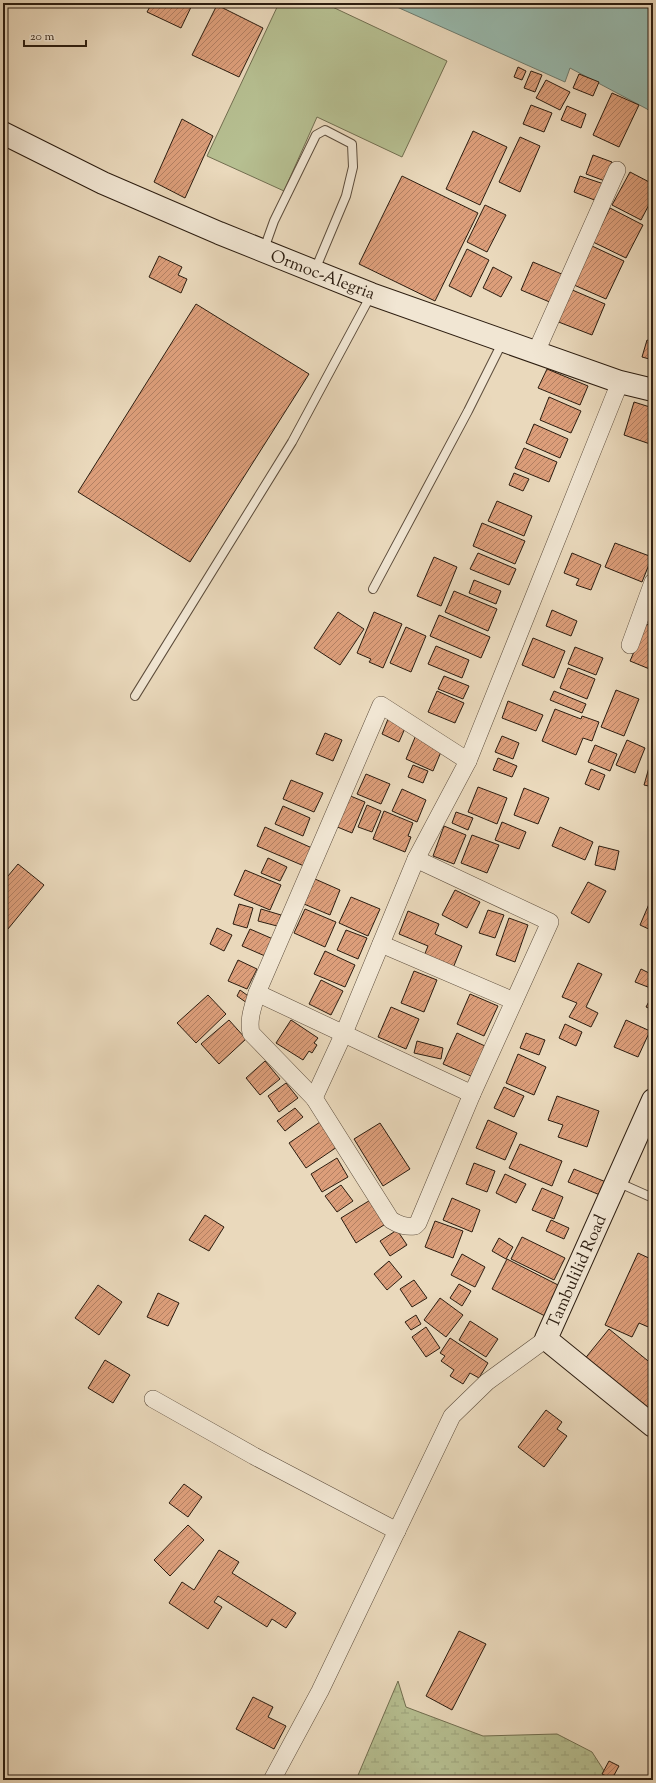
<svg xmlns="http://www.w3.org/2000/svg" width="656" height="1783" font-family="'Sorts Mill Goudy',serif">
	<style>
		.green { fill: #b6bf91; stroke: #716e50 }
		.wetland { fill: url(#wetland-marsh); stroke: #716e50 }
		.water { fill: #98baae; stroke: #6d7b6f }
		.building { fill: url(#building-hatch); stroke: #2c1d10 }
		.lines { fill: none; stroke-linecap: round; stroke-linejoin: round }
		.lane-casing { stroke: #5c4c3b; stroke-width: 10 }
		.street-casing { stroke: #5c4c3b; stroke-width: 18 }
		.secondary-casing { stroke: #2c1d10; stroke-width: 24 }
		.lane { stroke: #f1e6d3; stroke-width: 8 }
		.street { stroke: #f1e6d3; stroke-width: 17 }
		.secondary { stroke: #f1e6d3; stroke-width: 22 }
		.labels { text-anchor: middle; stroke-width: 3; stroke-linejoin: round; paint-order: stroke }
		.street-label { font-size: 17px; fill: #2c1d10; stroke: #f1e6d3 }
	</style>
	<defs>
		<pattern id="wetland-marsh" width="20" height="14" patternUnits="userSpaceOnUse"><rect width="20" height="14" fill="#b6bf91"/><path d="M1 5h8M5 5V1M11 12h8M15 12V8" fill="none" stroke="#9da47c"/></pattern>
		<pattern id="building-hatch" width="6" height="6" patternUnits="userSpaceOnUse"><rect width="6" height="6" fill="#dc9e7a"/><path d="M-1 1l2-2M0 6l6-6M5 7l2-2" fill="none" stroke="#b38063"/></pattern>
	</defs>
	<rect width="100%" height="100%" fill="#ead9bc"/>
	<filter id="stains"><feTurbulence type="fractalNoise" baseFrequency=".005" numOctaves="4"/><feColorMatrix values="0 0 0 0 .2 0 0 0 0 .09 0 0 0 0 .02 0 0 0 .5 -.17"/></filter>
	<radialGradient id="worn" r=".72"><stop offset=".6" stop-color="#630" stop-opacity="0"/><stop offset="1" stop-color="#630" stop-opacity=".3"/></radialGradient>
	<polygon class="green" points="279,3 324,3 447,61 402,157 317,117 284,191 207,156"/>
	<polygon class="wetland" points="398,1681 406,1707 483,1736 557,1734 592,1752 610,1780 356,1780"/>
	<polygon class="water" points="388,3 653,3 653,115 647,109 570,68 565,82"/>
	<g class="building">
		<polygon points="152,3 193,3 181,28 147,12"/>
		<polygon points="217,5 263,28 239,77 192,55"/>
		<polygon points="518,67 526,71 522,80 514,77"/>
		<polygon points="531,71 542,75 535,92 524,88"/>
		<polygon points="579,74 599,82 593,96 573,88"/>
		<polygon points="546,80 570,92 560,110 536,98"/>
		<polygon points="612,93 639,105 619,147 593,135"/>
		<polygon points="531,105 552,113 544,132 523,124"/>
		<polygon points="567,106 586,114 581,128 561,120"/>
		<polygon points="182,119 213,136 185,198 154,182"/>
		<polygon points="473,131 507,147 480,205 446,189"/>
		<polygon points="520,137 540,146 520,192 499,182"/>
		<polygon points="593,155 612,162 605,181 586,174"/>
		<polygon points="630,172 653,184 653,197 641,220 612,205"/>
		<polygon points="402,176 478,213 435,301 359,264"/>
		<polygon points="580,176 604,184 597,201 574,192"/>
		<polygon points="485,205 506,215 487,252 467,242"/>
		<polygon points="610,208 643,225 626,258 593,242"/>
		<polygon points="592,246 624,261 606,299 574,285"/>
		<polygon points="467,249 489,260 471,297 449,286"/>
		<polygon points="159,256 182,267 178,275 187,279 181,293 149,277"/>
		<polygon points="533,262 564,275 552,303 521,290"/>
		<polygon points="493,267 512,277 501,297 483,288"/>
		<polygon points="570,289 605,304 592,335 556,321"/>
		<polygon points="196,304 309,374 190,562 78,492"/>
		<polygon points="647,340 653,342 653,360 642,357"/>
		<polygon points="547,369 588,386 580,405 538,388"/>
		<polygon points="549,397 581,411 571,433 540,420"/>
		<polygon points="634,402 653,408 653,445 624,435"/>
		<polygon points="534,424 568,439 560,458 526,443"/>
		<polygon points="524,448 557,462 549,482 515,468"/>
		<polygon points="514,473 529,479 523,491 509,485"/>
		<polygon points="497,501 532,516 524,536 488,521"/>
		<polygon points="482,523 525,541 515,564 473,546"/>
		<polygon points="615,543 652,557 642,582 605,567"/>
		<polygon points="478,553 516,569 509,585 470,569"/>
		<polygon points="572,553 601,565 591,590 576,585 579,579 564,573"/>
		<polygon points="434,557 457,567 441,606 417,596"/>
		<polygon points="474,580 501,591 496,604 469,593"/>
		<polygon points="454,591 497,609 488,631 445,612"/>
		<polygon points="552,610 577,621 571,636 546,626"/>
		<polygon points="338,612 364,629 340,665 314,648"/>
		<polygon points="374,612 402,624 383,668 369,662 371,659 357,653"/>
		<polygon points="439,615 490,637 481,658 430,636"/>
		<polygon points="646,624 653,627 652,670 630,661"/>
		<polygon points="406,627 426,636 411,672 390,663"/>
		<polygon points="533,638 565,651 554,678 522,665"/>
		<polygon points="436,646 469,660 462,678 428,664"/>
		<polygon points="575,647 603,658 596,675 568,664"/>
		<polygon points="568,668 595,679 587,699 560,688"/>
		<polygon points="444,676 469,686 463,699 438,689"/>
		<polygon points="616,690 639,699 624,736 601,727"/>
		<polygon points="437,691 464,703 455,723 428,712"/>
		<polygon points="554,691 586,704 582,713 550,700"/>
		<polygon points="508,701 543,715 536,731 502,718"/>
		<polygon points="555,709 581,719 582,716 599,722 592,741 583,738 576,755 542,741"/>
		<polygon points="388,719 406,726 399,742 382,734"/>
		<polygon points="325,733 342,740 333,761 316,754"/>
		<polygon points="416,735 443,747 433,771 406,759"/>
		<polygon points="502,736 519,743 513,759 495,752"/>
		<polygon points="627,740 645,748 635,773 616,765"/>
		<polygon points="595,745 617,754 610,771 588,762"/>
		<polygon points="652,757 653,758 653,787 644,785"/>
		<polygon points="498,758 517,766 512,777 493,770"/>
		<polygon points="413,765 428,771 423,783 408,777"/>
		<polygon points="591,769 605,775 599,790 585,784"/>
		<polygon points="366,774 390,784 381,804 357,794"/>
		<polygon points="291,780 323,793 314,812 283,799"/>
		<polygon points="478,787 507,798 497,824 468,812"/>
		<polygon points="524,788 549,798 538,824 514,815"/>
		<polygon points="402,789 426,800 417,822 392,811"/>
		<polygon points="348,795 365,802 352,833 335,826"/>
		<polygon points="367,805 381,811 372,832 358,827"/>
		<polygon points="283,806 310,818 303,836 275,824"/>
		<polygon points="384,811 413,823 408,836 411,837 405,852 373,839"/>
		<polygon points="456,812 473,818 468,830 452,823"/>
		<polygon points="502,822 526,832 519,849 495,840"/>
		<polygon points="444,826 466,835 454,864 433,856"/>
		<polygon points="265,827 312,848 304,866 257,846"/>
		<polygon points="560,827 593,842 585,860 552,846"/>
		<polygon points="472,835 499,845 487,873 461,863"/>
		<polygon points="599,846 619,851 615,870 595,865"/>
		<polygon points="268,858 287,867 280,881 261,873"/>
		<polygon points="18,864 44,885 8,929 3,926 3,882"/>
		<polygon points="245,870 281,885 270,910 234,895"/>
		<polygon points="315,879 340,890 330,915 304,904"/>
		<polygon points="588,882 606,891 589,923 571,913"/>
		<polygon points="455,890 480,902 467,928 442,915"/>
		<polygon points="351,897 380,909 368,936 339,923"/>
		<polygon points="652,897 653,898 653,931 640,925"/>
		<polygon points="239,904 253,908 247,928 233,924"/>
		<polygon points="261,909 281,915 277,926 258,921"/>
		<polygon points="305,909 336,922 325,947 294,933"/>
		<polygon points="488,910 504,915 495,938 479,933"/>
		<polygon points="408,911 439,924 435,934 462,946 453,968 424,956 428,946 399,934"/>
		<polygon points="509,918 528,925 515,962 496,955"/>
		<polygon points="217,928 232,935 224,951 210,944"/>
		<polygon points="250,929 273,939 265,956 242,946"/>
		<polygon points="346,930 367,938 358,959 337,950"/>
		<polygon points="325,951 355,965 345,987 314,974"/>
		<polygon points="238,960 257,969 247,989 228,981"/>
		<polygon points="578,963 602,974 586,1007 598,1013 591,1027 569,1017 577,1003 562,997"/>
		<polygon points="641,969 653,975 653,989 635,982"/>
		<polygon points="414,971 437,980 424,1012 401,1003"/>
		<polygon points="321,980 343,991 331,1015 309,1004"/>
		<polygon points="240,990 251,998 247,1003 237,996"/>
		<polygon points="470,994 498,1006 484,1036 457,1024"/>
		<polygon points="653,994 653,1010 646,1007"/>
		<polygon points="208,995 226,1014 196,1043 177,1023"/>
		<polygon points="391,1007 419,1019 406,1049 378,1037"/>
		<polygon points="229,1020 246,1039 219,1064 201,1044"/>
		<polygon points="291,1020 318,1038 314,1043 317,1045 312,1053 309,1051 303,1060 276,1043"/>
		<polygon points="626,1020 650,1031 638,1057 614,1047"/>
		<polygon points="565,1024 582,1032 576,1046 559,1038"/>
		<polygon points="457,1033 485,1046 471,1076 443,1064"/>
		<polygon points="526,1033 545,1040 539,1055 520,1048"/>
		<polygon points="417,1041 443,1048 441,1059 414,1053"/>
		<polygon points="518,1054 546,1067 534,1095 506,1083"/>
		<polygon points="265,1061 280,1079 260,1095 246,1078"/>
		<polygon points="286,1083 298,1098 279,1112 268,1096"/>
		<polygon points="504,1087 524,1096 514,1117 494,1108"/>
		<polygon points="557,1096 599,1111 587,1147 558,1137 563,1125 548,1120"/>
		<polygon points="295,1108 303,1117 285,1131 277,1121"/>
		<polygon points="488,1120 517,1133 505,1160 476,1148"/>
		<polygon points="320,1122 337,1147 306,1168 289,1143"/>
		<polygon points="380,1123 410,1169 383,1186 354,1139"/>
		<polygon points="520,1144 562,1161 552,1186 509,1168"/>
		<polygon points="337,1158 348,1177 322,1192 311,1174"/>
		<polygon points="474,1163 495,1171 487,1192 466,1184"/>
		<polygon points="574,1169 606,1182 600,1195 568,1182"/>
		<polygon points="505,1174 526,1184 516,1203 496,1193"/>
		<polygon points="341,1185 353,1201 337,1212 325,1196"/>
		<polygon points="542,1188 563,1197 554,1219 532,1210"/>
		<polygon points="452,1198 480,1210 472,1232 443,1220"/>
		<polygon points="372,1199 387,1223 356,1243 341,1218"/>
		<polygon points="205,1215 224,1227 209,1251 189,1240"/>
		<polygon points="551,1220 569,1228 564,1239 546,1231"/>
		<polygon points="435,1221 463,1231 453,1258 425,1247"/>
		<polygon points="397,1230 407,1245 390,1256 380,1241"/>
		<polygon points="522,1237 565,1258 554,1280 511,1259"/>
		<polygon points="499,1238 513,1247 506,1259 492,1251"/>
		<polygon points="638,1253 653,1260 653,1290 649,1298 653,1299 653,1329 639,1323 632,1337 605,1325"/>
		<polygon points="462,1254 485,1267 475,1287 451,1275"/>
		<polygon points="507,1259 560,1286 545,1316 492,1289"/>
		<polygon points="389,1261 402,1277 387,1290 374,1274"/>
		<polygon points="414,1280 427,1298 412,1307 400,1289"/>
		<polygon points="459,1284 471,1291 462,1306 450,1298"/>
		<polygon points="98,1285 122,1302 99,1335 75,1318"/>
		<polygon points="158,1293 179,1303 168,1326 147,1317"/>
		<polygon points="440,1298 463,1315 446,1337 424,1320"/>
		<polygon points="416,1315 421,1324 411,1330 405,1322"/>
		<polygon points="470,1321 498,1339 486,1357 459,1340"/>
		<polygon points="426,1327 440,1348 426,1357 412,1337"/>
		<polygon points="609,1329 653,1365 653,1418 583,1361"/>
		<polygon points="450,1338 488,1363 479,1378 470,1373 463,1384 450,1376 454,1370 441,1361 445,1356 440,1353"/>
		<polygon points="105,1360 130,1375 113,1403 88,1388"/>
		<polygon points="546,1410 562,1422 557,1429 567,1436 544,1467 518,1447"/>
		<polygon points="184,1484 202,1497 188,1517 169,1503"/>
		<polygon points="188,1525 204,1540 170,1576 154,1560"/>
		<polygon points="219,1550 239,1562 232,1573 296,1613 286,1628 272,1619 267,1627 218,1596 214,1602 222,1607 208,1629 169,1603 182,1582 194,1590"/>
		<polygon points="459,1631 486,1644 452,1710 426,1696"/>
		<polygon points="253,1697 273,1707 268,1717 286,1726 274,1749 236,1729"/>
		<polygon points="609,1761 619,1766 612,1779 602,1774"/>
	</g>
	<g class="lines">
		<g class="lane-casing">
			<g id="lane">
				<polyline points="264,249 274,221 316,135 325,130 352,144 353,167 346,196 315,270"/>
				<polyline points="373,589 468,411 503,341"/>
				<polyline points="135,696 292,442 371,295"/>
				<polyline points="617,1182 653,1198"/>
			</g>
		</g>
		<g class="street-casing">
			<g id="street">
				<polyline points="536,352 617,170"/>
				<polyline points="630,645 653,582"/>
				<path d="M416 859 550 922 472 1094 418 1223 415 1226C405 1227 399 1225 391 1220L314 1098 251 1033C248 1019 253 1007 257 993L381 705 468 761"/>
				<polyline points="381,944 514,1001"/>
				<polyline points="257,993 472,1094"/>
				<polyline points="314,1098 344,1033 416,859 468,761 620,382"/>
				<polyline points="153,1399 254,1456 397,1531"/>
				<polyline points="272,1780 320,1691 452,1416 487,1382 546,1339"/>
			</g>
		</g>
		<g class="secondary-casing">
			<g id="secondary">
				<polyline points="3,133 103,183 219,233 371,294 620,382 653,390"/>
				<polyline points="653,1100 546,1339 653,1426"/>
			</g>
		</g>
		<use href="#lane" class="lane"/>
		<use href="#street" class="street"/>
		<use href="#secondary" class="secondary"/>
	</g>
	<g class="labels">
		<g class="street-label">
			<text transform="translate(323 274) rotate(21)" y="6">Ormoc-Alegria</text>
			<text transform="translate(576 1271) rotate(-66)" y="6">Tambulilid Road</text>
		</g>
	</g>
	<rect width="656" height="1783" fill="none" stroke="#ead9bc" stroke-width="16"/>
	<rect x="4" y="4" width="648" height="1775" fill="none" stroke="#2c1d10" stroke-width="2"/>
	<rect x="8" y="8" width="640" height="1767" fill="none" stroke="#2c1d10"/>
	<path d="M24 40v6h62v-6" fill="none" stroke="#2c1d10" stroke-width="2"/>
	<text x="30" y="40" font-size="12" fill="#2c1d10" stroke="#f1e6d3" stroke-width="3" paint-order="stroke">20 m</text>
	<rect width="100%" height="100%" filter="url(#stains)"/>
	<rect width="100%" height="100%" fill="url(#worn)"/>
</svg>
